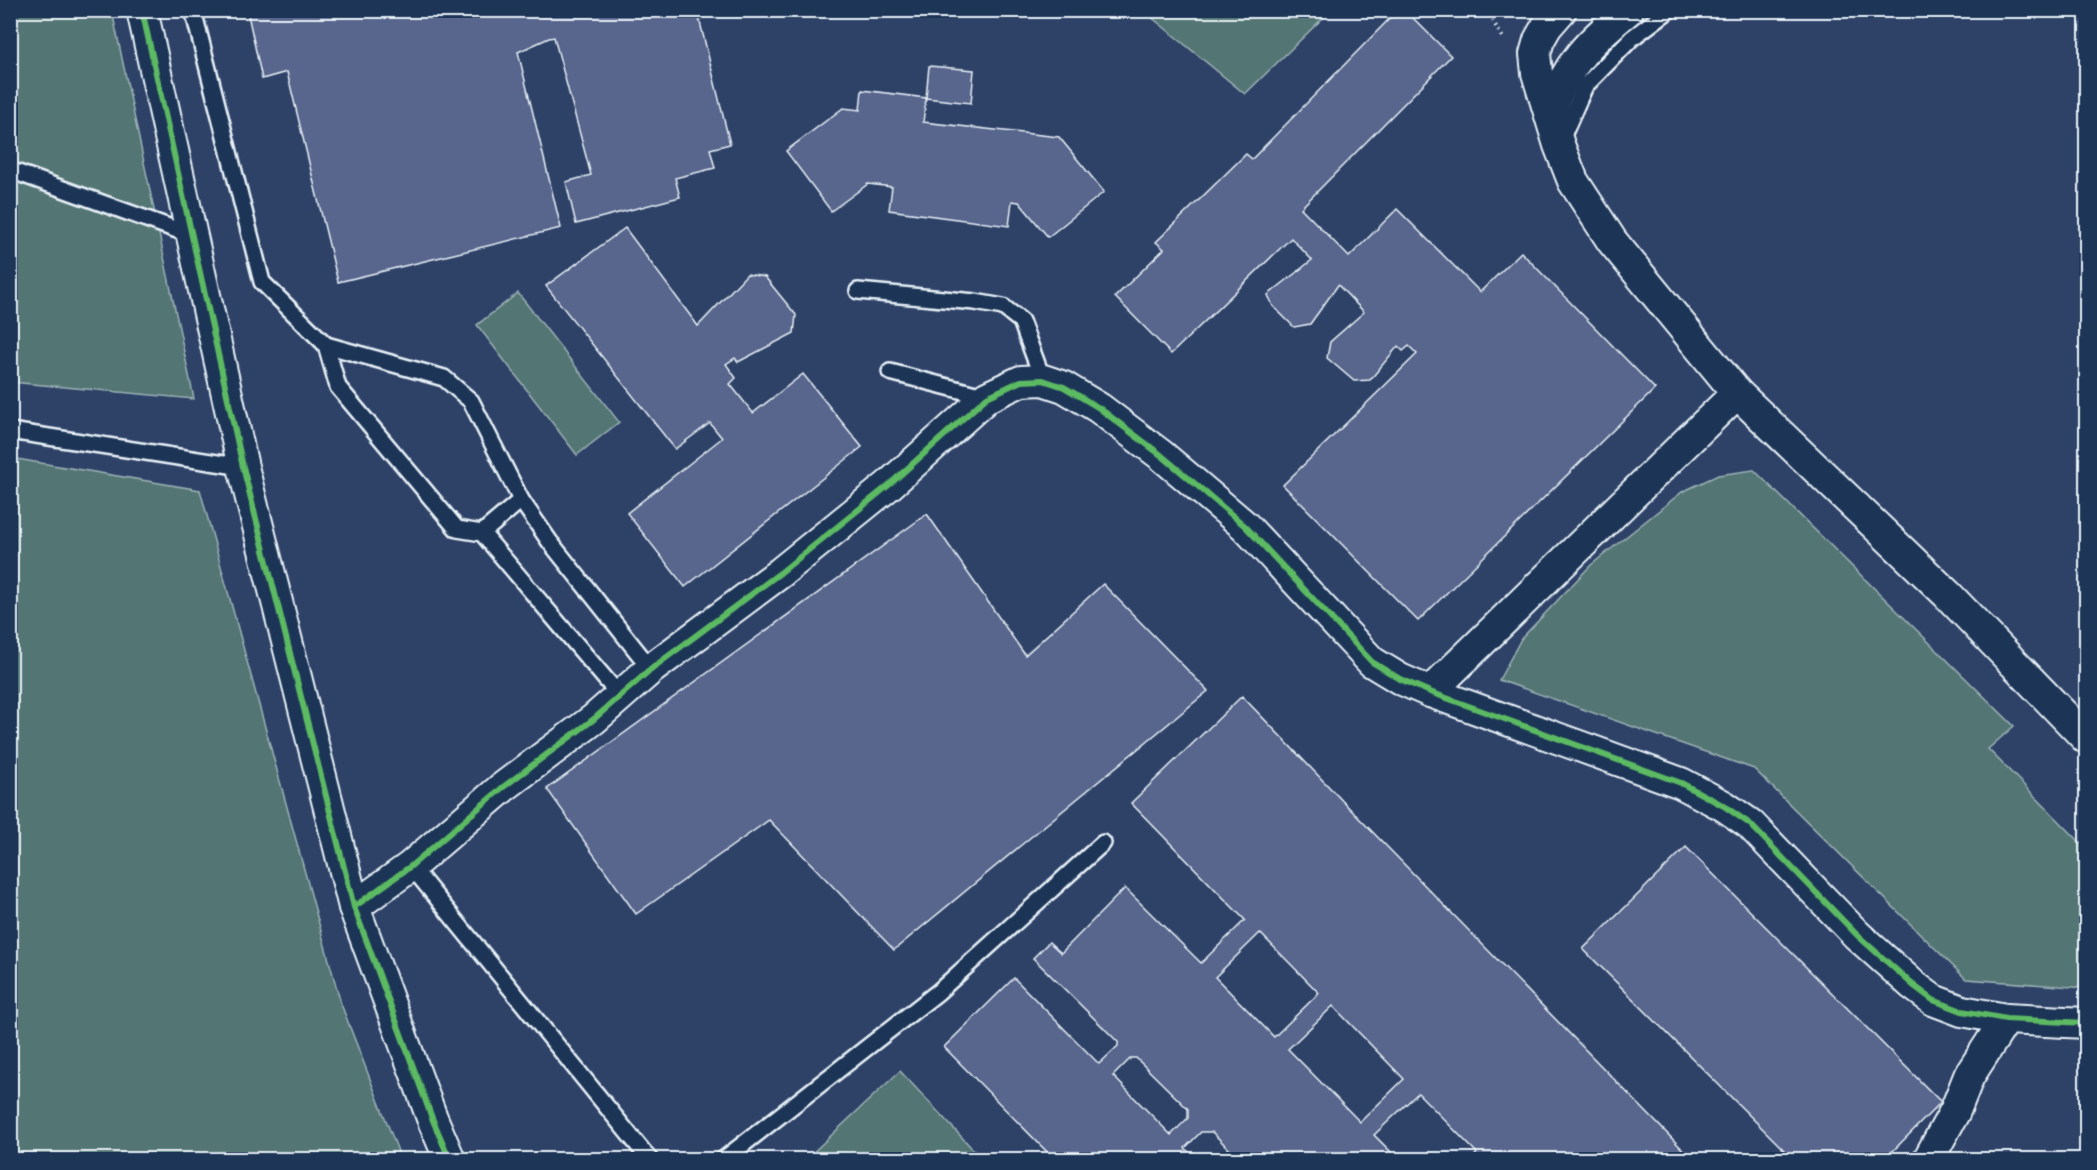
<svg xmlns="http://www.w3.org/2000/svg" width="2097" height="1170" font-family="'Shantell Sans',sans-serif">
	<style>
		.built { fill: #2f4367 }
		.green { fill: #527473; stroke: #9db2b6; stroke-width: 1.5 }
		.building { fill: #58658c; stroke: #e8f1f8; stroke-width: 1.5; fill-rule: evenodd }
		.lines { fill: none; stroke-linecap: round; stroke-linejoin: round }
		.service-casing { stroke: #e8f1f8; stroke-width: 20 }
		.minor-casing { stroke: #e8f1f8; stroke-width: 34 }
		.path { stroke: #e8f1f8; stroke-width: 4; stroke-dasharray: 1.5 4.5; stroke-linecap: butt }
		.service { stroke: #1d3557; stroke-width: 15 }
		.minor { stroke: #1d3557; stroke-width: 30 }
		.cycleway-casing { stroke: #1d3557; stroke-width: 10 }
		.cycleway { stroke: #5cba63; stroke-width: 6 }
	</style>
	<rect width="100%" height="100%" fill="#1d3557"/>
	<filter id="ink" filterUnits="userSpaceOnUse"><feTurbulence type="fractalNoise" baseFrequency=".0167" numOctaves="2"/><feDisplacementMap in="SourceGraphic" scale="12" xChannelSelector="R" yChannelSelector="G"/><feConvolveMatrix kernelMatrix="1 2 1 2 8 2 1 2 1" color-interpolation-filters="sRGB"/></filter>
	<g filter="url(#ink)">
		<rect class="built" x="11" y="11" width="2075" height="1148"/>
		<g class="green">
			<polygon points="10,11 112,11 194,399 11,382"/>
			<polygon points="1144,11 1330,11 1245,94"/>
			<polygon points="518,293 619,422 577,455 477,325"/>
			<polygon points="11,458 200,490 341,1004 401,1159 11,1159"/>
			<polygon points="1754,470 2014,726 1988,749 2086,848 2086,988 1966,979 1754,769 1499,680 1521,639 1591,565 1682,492 1718,475"/>
			<polygon points="900,1071 982,1159 806,1159"/>
		</g>
		<g class="building">
			<polygon points="247,10 697,10 730,144 710,149 715,168 675,178 680,197 576,224 566,182 591,175 554,37 549,38 518,52 561,228 338,282 287,72 262,79"/>
			<polygon points="1398,10 1405,10 1451,56 1301,208 1349,257 1397,209 1480,292 1521,252 1655,389 1418,621 1283,485 1417,354 1409,346 1403,351 1398,346 1370,380 1354,381 1327,358 1330,342 1364,312 1338,285 1310,324 1294,327 1273,306 1268,295 1312,260 1291,238 1171,354 1115,297 1164,249 1156,242 1246,154 1252,159"/>
			<polygon points="929,66 974,70 971,103 926,98"/>
			<polygon points="862,90 926,98 923,122 1059,137 1104,192 1048,237 1019,202 1012,201 1009,226 889,210 892,187 868,184 831,211 786,151 843,108 860,110"/>
			<polygon points="625,228 698,326 747,274 765,277 796,315 794,333 738,362 735,358 726,364 736,378 730,384 753,413 803,374 862,447 685,587 627,513 722,438 710,423 675,449 546,286"/>
			<polygon points="927,514 1025,655 1103,584 1208,691 894,950 769,820 636,914 547,789"/>
			<path d="M1242 696 1355 814 1693 1160H1471L1477 1153 1418 1093 1374 1135 1399 1160H1240L1212 1132H1201L1185 1148 1196 1160H1055L944 1047 1014 978 1099 1064 1118 1046V1042L1033 958 1049 942 1061 953 1125 888 1201 963 1245 920 1131 803ZM1260 933 1319 993 1274 1037 1215 977ZM1333 1006 1404 1079 1360 1122 1288 1049ZM1131 1058H1136L1188 1109V1118L1171 1135 1113 1076Z"/>
			<polygon points="1686,847 1941,1102 1884,1160 1794,1160 1583,949"/>
		</g>
		<g class="lines">
			<g class="service-casing">
				<g id="service">
					<polyline points="193,10 262,282 326,345 338,387 457,529 482,533 619,695"/>
					<polyline points="1560,142 1585,86 1632,38 1669,10"/>
					<polyline points="10,170 191,235"/>
					<polyline points="858,291 975,302 1003,307 1021,321 1043,380"/>
					<polyline points="326,345 444,378 471,401 521,500 550,542 651,669"/>
					<polyline points="890,372 987,397"/>
					<polyline points="10,431 243,467"/>
					<polyline points="482,533 521,500"/>
					<polyline points="411,866 650,1160"/>
					<polyline points="723,1160 938,992 1103,843"/>
				</g>
			</g>
			<g class="minor-casing">
				<g id="minor">
					<polyline points="142,10 243,467 354,907 432,1118 450,1160"/>
					<polyline points="1561,10 1547,26 1539,40 1535,54 1537,73 1559,145 1573,181 1612,241 1737,393 1947,594 2086,738"/>
					<path d="M1550 112C1567 63 1589 42 1628 10"/>
					<polyline points="1430,692 1737,393"/>
					<polyline points="354,907 411,866 502,788 594,719 651,669 780,573 889,485 987,397 1021,381 1043,380 1064,387 1099,408 1161,455 1245,526 1372,662 1400,679 1430,692 1681,783 1724,806 1750,824 1857,935 1913,985 1933,1000 1962,1011 2006,1019 2086,1023"/>
					<polyline points="1928,1160 1955,1111 1969,1076 2006,1019"/>
				</g>
			</g>
			<polyline class="path" points="1486,10 1503,38"/>
			<use href="#service" class="service"/>
			<use href="#minor" class="minor"/>
			<g class="cycleway-casing">
				<g id="cycleway">
					<polyline points="142,10 243,467 354,907 432,1118 450,1160"/>
					<polyline points="354,907 411,866 502,788 594,719 651,669 780,573 889,485 987,397 1021,381 1043,380 1064,387 1099,408 1161,455 1245,526 1372,662 1400,679 1430,692 1681,783 1724,806 1750,824 1857,935 1913,985 1933,1000 1962,1011 2006,1019 2086,1023"/>
				</g>
			</g>
			<use href="#cycleway" class="cycleway"/>
		</g>
	</g>
	<rect width="2097" height="1170" fill="none" stroke="#1d3557" stroke-width="36"/>
	<rect x="18" y="18" width="2061" height="1134" fill="none" stroke="#e8f1f8" stroke-width="2" filter="url(#ink)"/>
</svg>
